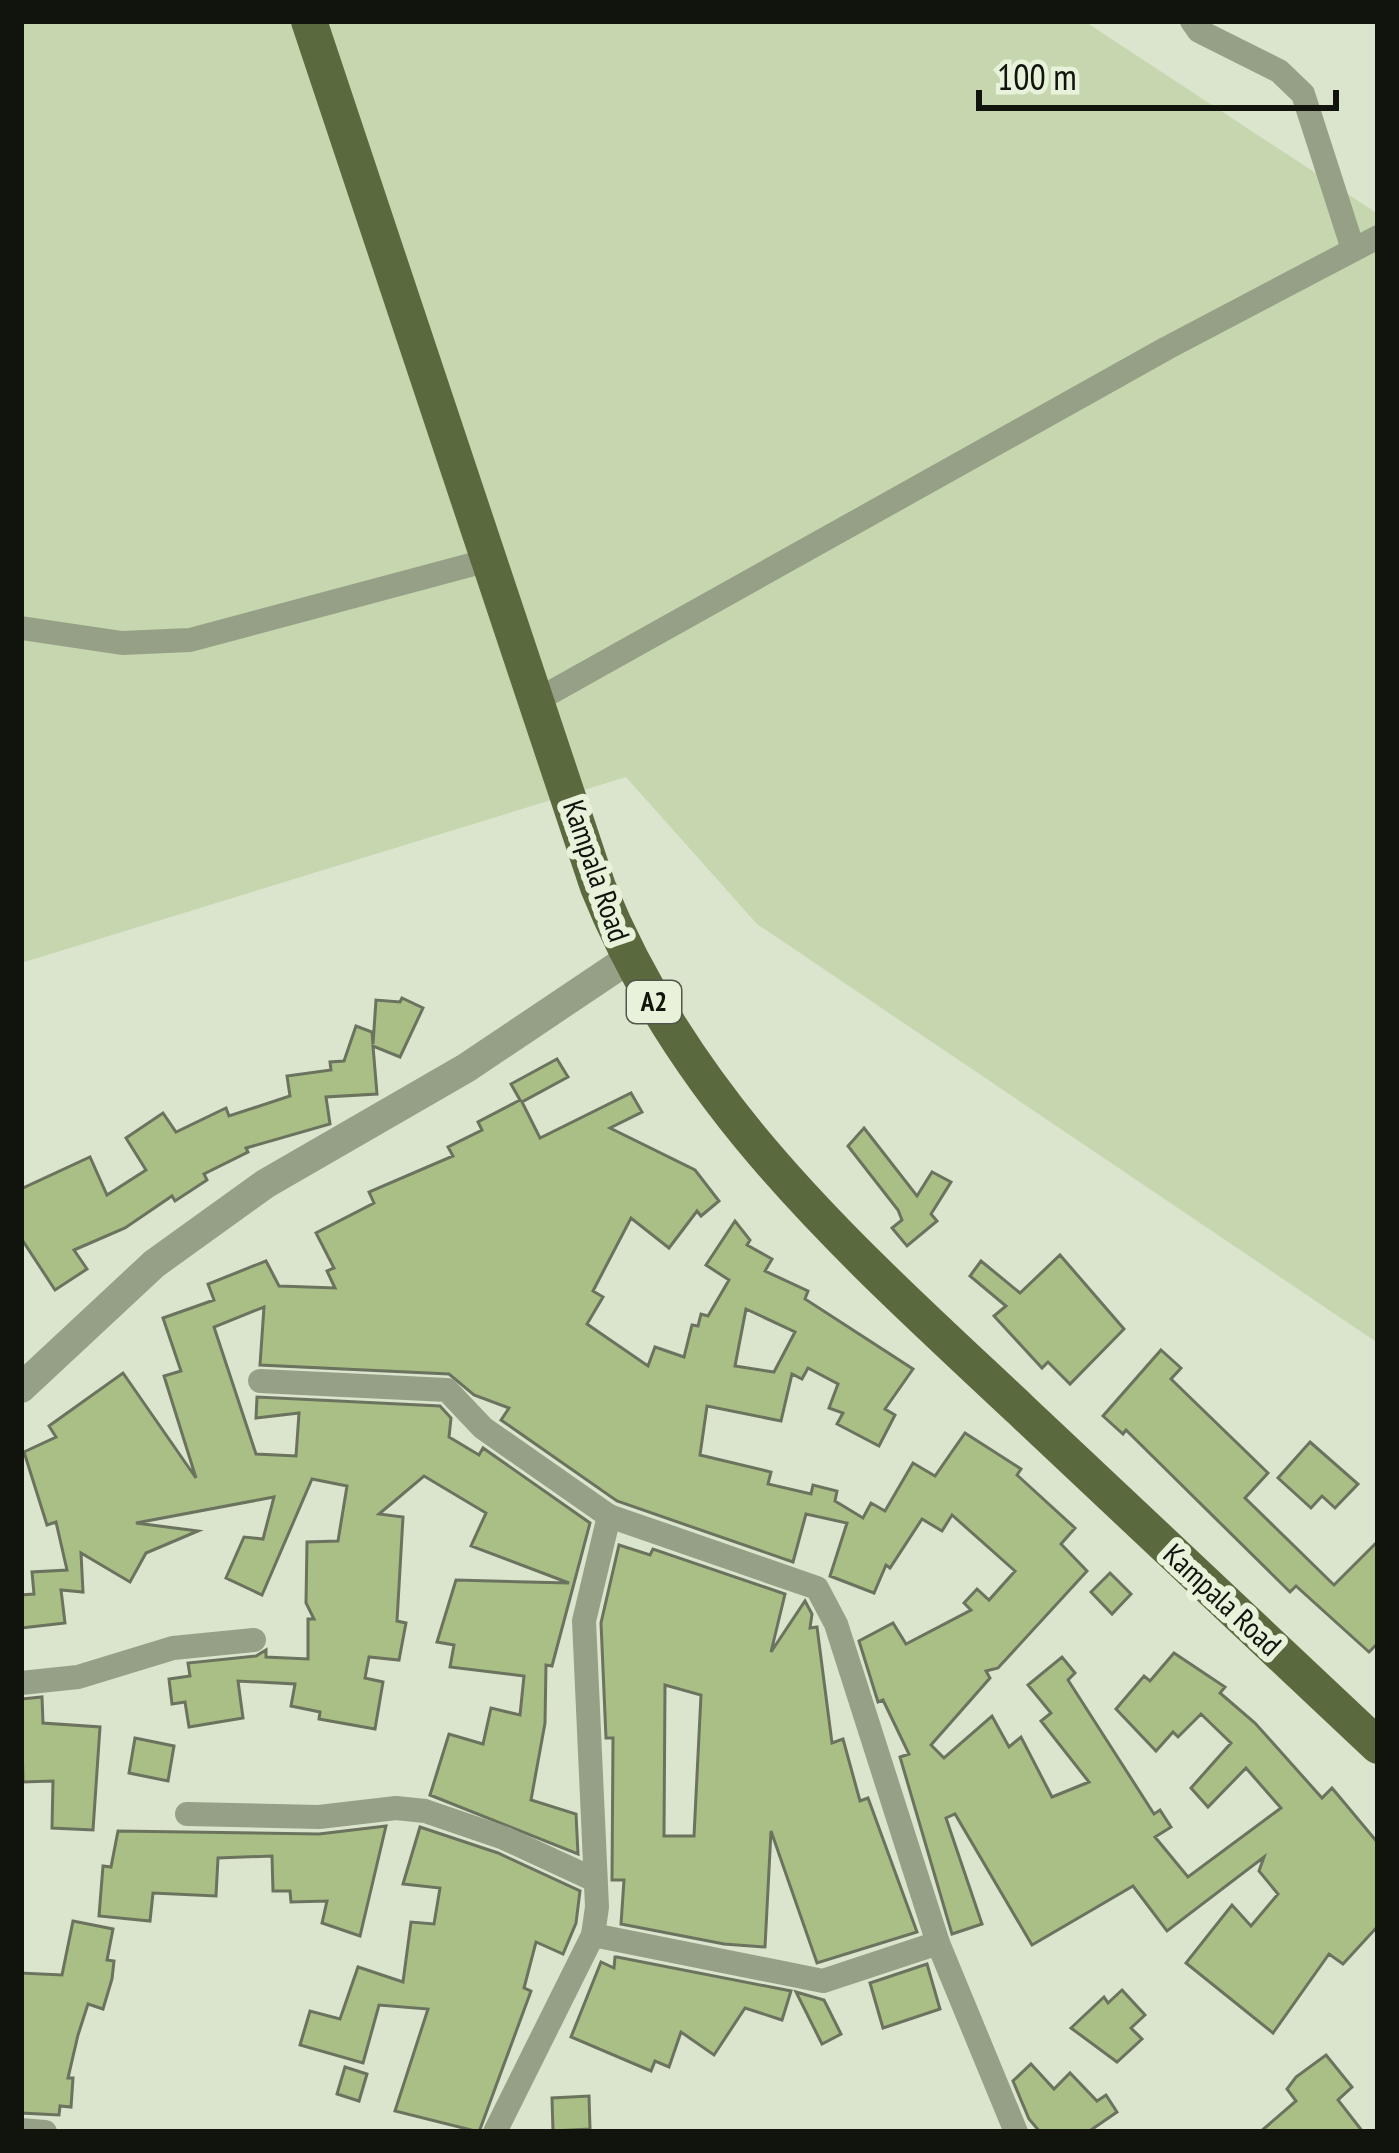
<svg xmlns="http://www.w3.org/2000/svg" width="1399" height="2153" font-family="'PT Sans Narrow',sans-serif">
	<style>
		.green { fill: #c6d6ae }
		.building { fill: #aabf86; stroke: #6b735f; stroke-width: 3; fill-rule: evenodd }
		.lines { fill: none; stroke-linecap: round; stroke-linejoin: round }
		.minor { stroke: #96a087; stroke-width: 24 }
		.tertiary { stroke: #96a087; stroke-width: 30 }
		.primary { stroke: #5b6a3e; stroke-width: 36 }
		.labels { text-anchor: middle; stroke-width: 12; stroke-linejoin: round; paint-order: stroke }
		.shield { fill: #e8f1da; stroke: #52564a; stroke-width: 3 }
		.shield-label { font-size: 27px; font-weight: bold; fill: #11140d }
		.street-label { font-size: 30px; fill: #11140d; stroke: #e8f1da }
	</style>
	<rect width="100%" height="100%" fill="#dbe4cd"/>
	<polygon class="green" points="21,21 1084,21 1378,214 1378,1343 757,924 626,777 21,963"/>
	<g class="building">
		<polygon points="402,998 423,1008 400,1057 373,1046 377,1094 326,1097 330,1124 246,1148 248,1152 204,1174 207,1180 175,1201 172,1196 125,1228 74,1250 87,1269 55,1290 21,1238 21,1189 90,1157 107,1195 146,1170 126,1138 163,1113 176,1132 226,1108 229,1116 290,1096 287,1076 331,1070 330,1062 344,1061 356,1026 372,1032 373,1044 376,1000 400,1002"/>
		<path d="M557 1059 568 1077 522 1102 540 1138 631 1093 642 1112 610 1128 695 1170 719 1201 701 1216 697 1211 669 1248 631 1218 593 1291 603 1297 587 1324 648 1366 655 1347 684 1357 692 1325 698 1326 701 1314 708 1316 729 1280 706 1265 735 1221 750 1240 747 1245 772 1259 765 1271 808 1291 805 1299 913 1369 885 1409 895 1415 879 1446 837 1424 843 1413 829 1408 838 1384 808 1368 802 1379 792 1374 781 1421 707 1406 700 1455 771 1472 768 1484 811 1494 813 1485 837 1491 835 1501 863 1518 871 1503 885 1511 913 1463 935 1476 965 1433 1021 1469 1017 1475 1075 1528 1061 1544 1087 1571 998 1668 986 1671 990 1678 931 1745 944 1758 992 1716 1009 1747 1021 1737 1052 1797 1089 1782 1041 1721 1051 1713 1028 1685 1062 1657 1075 1673 1068 1680 1154 1814 1160 1810 1171 1827 1155 1837 1188 1877 1281 1808 1246 1768 1208 1807 1191 1788 1231 1743 1201 1714 1178 1737 1173 1732 1156 1751 1116 1709 1144 1676 1150 1681 1174 1653 1225 1687 1220 1693 1255 1723 1322 1798 1332 1788 1378 1843V1926L1343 1964 1329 1954 1273 2033 1186 1963 1232 1905 1251 1926 1278 1894 1259 1871 1264 1857 1167 1931 1133 1886 1032 1945 955 1814 946 1818 982 1924 952 1934 900 1757 909 1754 883 1700 878 1702 859 1641 893 1623 906 1644 971 1610 964 1603 977 1589 989 1600 1015 1571 952 1515 942 1531 922 1519 890 1568 886 1565 874 1593 830 1576 847 1523 806 1514 793 1562 617 1501 501 1420 509 1408 474 1395 449 1374 260 1365 264 1307 214 1327 256 1454 296 1456 299 1413 256 1418 257 1397 440 1406 451 1418 449 1437 479 1455 483 1448 590 1523 552 1666 546 1665 545 1723 531 1800 576 1814 578 1854 430 1795 449 1734 483 1744 491 1708 520 1715 524 1676 450 1667 454 1645 437 1642 456 1580 569 1583 471 1546 486 1513 424 1476 379 1514 403 1517 397 1621 406 1623 399 1660 369 1657 365 1678 383 1682 375 1729 319 1719 320 1712 291 1706 295 1684 238 1681 243 1718 189 1727 185 1702 172 1704 169 1679 190 1676 188 1663 256 1656 266 1650V1657L308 1659V1619H314L306 1603 307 1542 338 1541 347 1486 312 1479 262 1595 226 1578 244 1537 263 1539 274 1497 136 1523 198 1531 146 1553 130 1582 81 1553 83 1592 61 1590 65 1623 21 1628V1595L34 1594 32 1572 67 1570 56 1522 47 1525 24 1452 56 1437 49 1426 123 1373 196 1478 164 1376 181 1371 163 1318 214 1300 208 1284 266 1261 279 1286 335 1288 327 1271 334 1268 316 1233 374 1203 369 1192 453 1156 448 1147 482 1130 478 1122 520 1100 511 1084ZM746 1309 795 1332 774 1372 735 1366Z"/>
		<polygon points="864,1128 917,1196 932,1172 951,1182 931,1214 937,1221 907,1246 892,1228 902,1220 898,1210 848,1146"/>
		<polygon points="1060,1255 1124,1329 1070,1384 1048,1362 1042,1368 994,1316 1006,1306 970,1276 981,1261 1020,1293"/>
		<polygon points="1161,1350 1181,1368 1171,1379 1268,1473 1245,1498 1334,1585 1378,1541 1378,1643 1369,1652 1296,1586 1290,1592 1126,1430 1123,1434 1103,1416"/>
		<polygon points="1310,1442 1358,1484 1335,1508 1322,1496 1311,1508 1278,1478"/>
		<path d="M619 1545 650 1555 653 1549 785 1594 771 1652 805 1601 812 1614 810 1628 817 1627 832 1743 843 1739 860 1801 868 1798 917 1932 817 1963 771 1831 765 1947 724 1944 621 1924 624 1880H612L613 1738H606L601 1623ZM665 1685 701 1695 694 1836H664Z"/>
		<polygon points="1110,1573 1131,1594 1112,1614 1091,1592"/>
		<polygon points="42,1697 43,1723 100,1727 93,1830 52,1828 53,1781 23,1782 21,1699"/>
		<polygon points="135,1738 174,1746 168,1781 129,1773"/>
		<polygon points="386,1826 360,1936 322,1923 327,1901 291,1902 290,1891 273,1891 272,1856 218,1858 216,1896 153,1893 150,1921 99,1916 103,1866 111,1867 118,1831 319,1834"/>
		<polygon points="420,1827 498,1853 580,1891 576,1923 563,1954 536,1942 524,1988 531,1991 479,2132 395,2111 428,2009 379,2005 363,2063 300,2045 310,2011 340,2019 358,1967 403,1982 411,1922 434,1924 440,1888 403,1884"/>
		<polygon points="73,1921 113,1929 107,1960 114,1961 112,1979 103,2009 88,2004 78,2035 68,2078 73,2078 71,2107 60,2106 59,2115 21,2113 21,1973 62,1975"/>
		<polygon points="615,1957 617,1957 791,1991 782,2020 745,2008 714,2055 681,2032 669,2067 655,2061 651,2071 571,2037 601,1962 614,1968"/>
		<polygon points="927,1964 940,2009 883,2028 870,1983"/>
		<polygon points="1122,1990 1145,2015 1131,2028 1142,2039 1117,2062 1071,2028 1104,1997 1108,2003"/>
		<polygon points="796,1992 824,2000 841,2034 822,2044"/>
		<polygon points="1326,2055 1352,2087 1338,2100 1363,2132 1260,2132 1296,2101 1287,2089 1296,2077"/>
		<polygon points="1031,2064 1054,2089 1070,2073 1097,2101 1106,2095 1117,2112 1088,2132 1040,2132 1029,2119 1013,2081"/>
		<polygon points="345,2067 367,2074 359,2101 337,2094"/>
		<polygon points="589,2096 590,2129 553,2131 552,2098"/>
	</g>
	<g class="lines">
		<g class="minor">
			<polyline points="1192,21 1199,31 1279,71 1303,94 1353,249"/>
			<polyline points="21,628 122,643 190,640 489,560"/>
			<polyline points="539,699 1167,348 1378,237"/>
			<polyline points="260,1381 447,1390 483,1428 609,1516 817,1588 836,1624 938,1943 1016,2132"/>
			<polyline points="21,1683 78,1677 173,1648 254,1640"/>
			<polyline points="187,1814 319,1817 396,1808 425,1811 504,1838 595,1880"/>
			<polyline points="593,1935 823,1981 938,1943"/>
			<polyline points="21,2130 45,2132"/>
			<polyline points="495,2132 593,1935 597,1907 584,1621 609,1516"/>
		</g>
		<polyline class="tertiary" points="21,1388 154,1264 265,1184 466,1068 627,960"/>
		<path class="primary" d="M309 21 598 887C687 1108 852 1251 1021 1410 1140 1522 1259 1634 1378 1746"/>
	</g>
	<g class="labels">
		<rect class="shield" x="627" y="981" width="54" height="42" rx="9"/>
		<g class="shield-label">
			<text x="654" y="1011">A2</text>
		</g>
		<g class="street-label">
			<text transform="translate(596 871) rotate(71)" y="10">Kampala Road</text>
			<text transform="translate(1222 1600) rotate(43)" y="10">Kampala Road</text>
		</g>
	</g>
	<rect width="1399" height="2153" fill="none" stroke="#11140d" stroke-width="48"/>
	<path d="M979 90v18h357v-18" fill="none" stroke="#11140d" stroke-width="6"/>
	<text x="997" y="90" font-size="36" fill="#11140d" stroke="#e8f1da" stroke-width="9" paint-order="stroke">100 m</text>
</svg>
